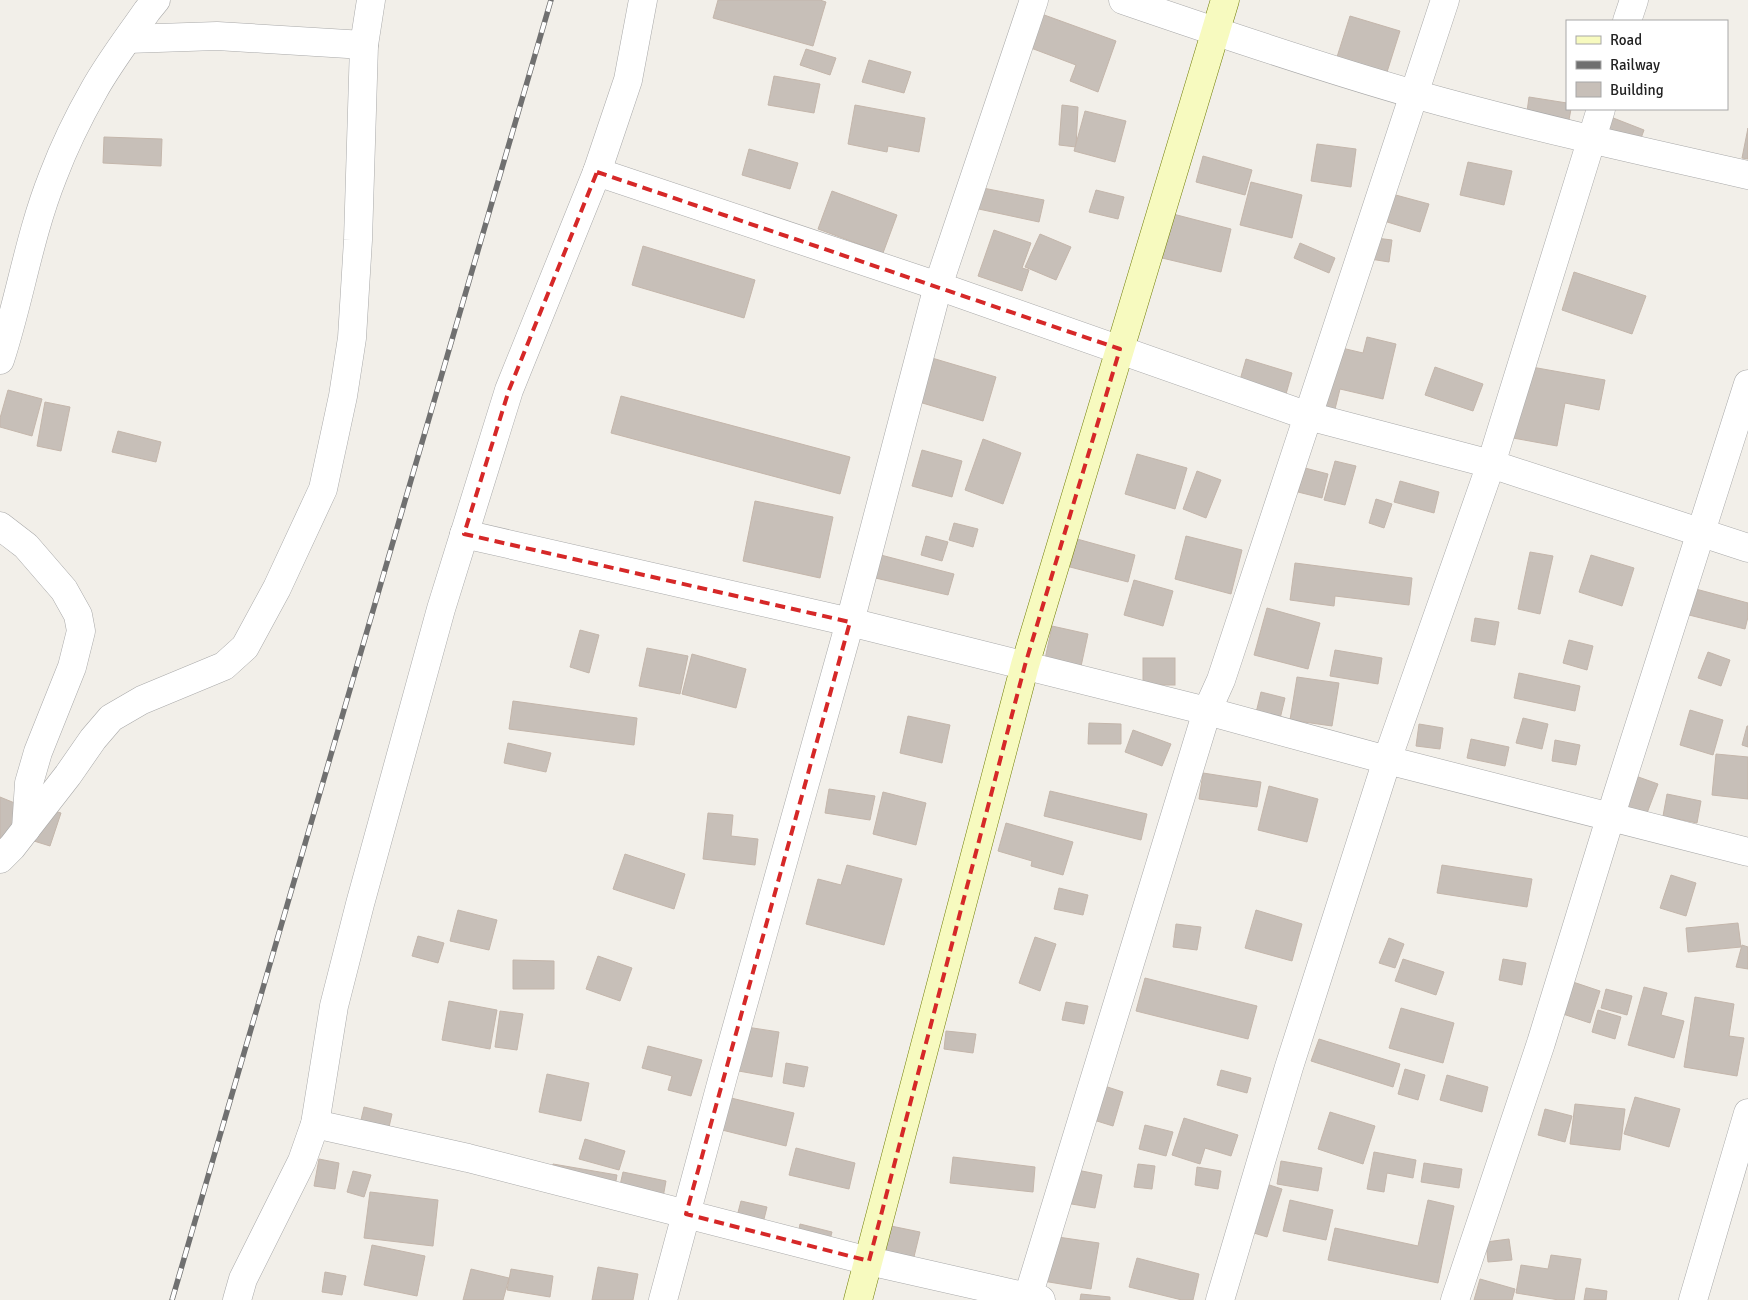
<svg xmlns="http://www.w3.org/2000/svg" width="1748" height="1300" font-family="Signika,sans-serif">
	<style>
		.building { fill: #c7bfb8; stroke: #c4b6ab }
		.lines { fill: none; stroke-linecap: round; stroke-linejoin: round }
		.street-casing { stroke: #a9a9a9; stroke-width: 29 }
		.secondary-casing { stroke: #707d05; stroke-width: 29 }
		.street { stroke: #fff; stroke-width: 28 }
		.secondary { stroke: #f7fabf; stroke-width: 28 }
		.rail-casing { stroke: #707070; stroke-width: 5.5 }
		.rail { stroke: #fff; stroke-width: 4; stroke-dasharray: 11; stroke-linecap: butt }
		.marked { fill: none; stroke: #d62828; stroke-width: 4; stroke-dasharray: 10 6; stroke-linejoin: round }
	</style>
	<rect width="100%" height="100%" fill="#f2efe9"/>
	<g class="building">
		<polygon points="718,0 820,0 826,2 813,46 713,18"/>
		<polygon points="1036,12 1116,41 1098,92 1070,81 1076,65 1023,45"/>
		<polygon points="1350,16 1400,31 1387,72 1337,57"/>
		<polygon points="806,49 836,58 830,75 800,65"/>
		<polygon points="869,60 911,72 904,93 862,82"/>
		<polygon points="774,76 820,84 814,113 768,105"/>
		<polygon points="1529,97 1567,103 1567,109 1571,109 1568,125 1526,119"/>
		<polygon points="855,105 925,118 919,152 888,146 887,152 848,144"/>
		<polygon points="1062,105 1078,107 1076,147 1059,145"/>
		<polygon points="1085,111 1126,121 1115,162 1074,151"/>
		<polygon points="1603,114 1644,130 1637,149 1596,133"/>
		<polygon points="1748,128 1748,159 1742,158"/>
		<polygon points="104,137 162,139 161,166 103,163"/>
		<polygon points="1317,144 1356,149 1351,187 1311,181"/>
		<polygon points="749,149 798,163 790,189 742,175"/>
		<polygon points="1203,156 1252,170 1245,195 1196,182"/>
		<polygon points="1468,162 1512,171 1504,205 1460,195"/>
		<polygon points="1251,182 1302,195 1292,238 1240,225"/>
		<polygon points="978,187 1044,200 1039,222 974,208"/>
		<polygon points="1096,190 1124,197 1118,219 1089,212"/>
		<polygon points="832,191 897,215 883,253 818,229"/>
		<polygon points="1392,194 1429,204 1420,232 1384,221"/>
		<polygon points="1173,214 1231,229 1221,272 1162,258"/>
		<polygon points="994,230 1031,243 1022,268 1029,270 1022,291 978,276"/>
		<polygon points="1040,234 1071,247 1056,280 1025,267"/>
		<polygon points="1368,237 1392,240 1389,262 1364,258"/>
		<polygon points="1300,243 1335,258 1329,273 1294,258"/>
		<polygon points="643,246 755,280 744,318 632,285"/>
		<polygon points="1574,272 1646,296 1632,334 1562,310"/>
		<polygon points="1367,337 1396,344 1383,399 1340,389 1335,409 1315,404 1329,345 1363,353"/>
		<polygon points="932,358 996,377 983,421 919,402"/>
		<polygon points="1246,359 1292,373 1286,394 1240,380"/>
		<polygon points="1526,366 1605,380 1599,410 1565,403 1557,446 1513,438"/>
		<polygon points="1435,367 1483,384 1473,411 1425,395"/>
		<polygon points="8,390 42,399 32,436 0,427 0,418"/>
		<polygon points="621,396 850,457 840,494 611,433"/>
		<polygon points="45,402 70,407 61,451 37,446"/>
		<polygon points="118,431 161,442 156,462 112,452"/>
		<polygon points="983,439 1021,453 1003,504 965,490"/>
		<polygon points="922,450 962,461 952,497 912,486"/>
		<polygon points="1137,454 1187,468 1175,509 1125,494"/>
		<polygon points="1335,461 1356,466 1345,505 1324,500"/>
		<polygon points="1305,468 1328,474 1322,498 1298,492"/>
		<polygon points="1197,471 1221,480 1206,518 1183,509"/>
		<polygon points="1400,481 1439,492 1434,513 1394,502"/>
		<polygon points="1376,499 1392,504 1384,528 1369,523"/>
		<polygon points="755,501 833,517 820,578 743,561"/>
		<polygon points="954,523 978,529 973,547 949,540"/>
		<polygon points="926,536 948,542 942,561 921,555"/>
		<polygon points="1186,536 1242,550 1231,594 1175,579"/>
		<polygon points="1077,539 1135,555 1128,582 1070,567"/>
		<polygon points="1530,552 1553,556 1540,614 1518,609"/>
		<polygon points="873,553 954,574 948,595 867,576"/>
		<polygon points="1591,555 1634,568 1622,606 1579,592"/>
		<polygon points="1295,563 1412,578 1409,605 1335,596 1334,606 1290,600"/>
		<polygon points="1134,580 1173,591 1163,626 1124,615"/>
		<polygon points="1692,588 1748,603 1748,617 1745,629 1685,614"/>
		<polygon points="1267,608 1320,623 1308,669 1254,655"/>
		<polygon points="1475,618 1499,622 1495,645 1471,641"/>
		<polygon points="1052,626 1088,634 1080,671 1044,664"/>
		<polygon points="580,630 599,635 589,673 570,667"/>
		<polygon points="1569,640 1593,646 1587,670 1563,663"/>
		<polygon points="647,648 688,656 680,694 639,686"/>
		<polygon points="1335,650 1382,658 1378,684 1330,676"/>
		<polygon points="1708,652 1730,660 1721,686 1698,678"/>
		<polygon points="692,654 746,669 736,708 682,694"/>
		<rect x="1143" y="658" width="32" height="27"/>
		<polygon points="1519,673 1580,686 1575,711 1514,698"/>
		<polygon points="1297,677 1339,683 1332,726 1290,720"/>
		<polygon points="1261,692 1285,698 1279,723 1255,717"/>
		<polygon points="513,701 637,718 634,745 509,729"/>
		<polygon points="1690,710 1723,720 1713,755 1680,745"/>
		<polygon points="908,716 950,725 942,763 900,753"/>
		<polygon points="1523,718 1548,724 1542,749 1516,743"/>
		<polygon points="1089,723 1121,724 1121,744 1088,744"/>
		<polygon points="1419,724 1443,728 1440,749 1416,746"/>
		<polygon points="1747,726 1748,726 1748,747 1742,745"/>
		<polygon points="1133,730 1171,744 1162,766 1125,752"/>
		<polygon points="1471,739 1509,747 1505,766 1467,758"/>
		<polygon points="1555,740 1580,745 1576,765 1552,761"/>
		<polygon points="508,743 551,753 546,772 504,763"/>
		<polygon points="1716,754 1748,757 1748,799 1712,795"/>
		<polygon points="1203,773 1261,782 1257,807 1199,799"/>
		<polygon points="1630,774 1658,784 1644,821 1616,811"/>
		<polygon points="1269,786 1318,799 1307,842 1258,830"/>
		<polygon points="829,789 875,796 870,820 825,813"/>
		<polygon points="1050,791 1147,814 1141,840 1044,816"/>
		<polygon points="883,792 926,803 916,845 873,834"/>
		<polygon points="1667,794 1701,801 1697,823 1663,816"/>
		<polygon points="0,797 22,806 8,841 0,838"/>
		<polygon points="45,808 61,813 50,846 34,841"/>
		<polygon points="708,813 733,815 731,836 758,839 755,865 703,859"/>
		<polygon points="1006,823 1073,842 1063,875 1031,866 1032,861 998,851"/>
		<polygon points="625,854 685,874 674,909 613,889"/>
		<polygon points="847,865 902,879 884,945 806,924 818,879 841,885"/>
		<polygon points="1442,865 1532,879 1527,907 1437,893"/>
		<polygon points="1671,875 1696,883 1686,916 1660,908"/>
		<polygon points="1059,888 1088,895 1083,915 1054,909"/>
		<polygon points="458,910 497,920 489,950 450,941"/>
		<polygon points="1256,910 1302,924 1292,961 1245,948"/>
		<polygon points="1738,923 1741,947 1688,952 1686,928"/>
		<polygon points="1176,924 1201,927 1197,950 1173,947"/>
		<polygon points="418,936 444,943 438,963 412,956"/>
		<polygon points="1035,937 1056,944 1040,991 1019,983"/>
		<polygon points="1389,938 1404,944 1395,968 1379,963"/>
		<polygon points="1742,945 1748,947 1748,969 1736,967"/>
		<polygon points="598,956 632,968 620,1001 586,989"/>
		<polygon points="1403,959 1444,972 1436,995 1395,981"/>
		<polygon points="1503,959 1526,963 1522,985 1499,980"/>
		<polygon points="513,960 554,961 554,989 513,989"/>
		<polygon points="1145,978 1257,1006 1248,1039 1136,1011"/>
		<polygon points="1567,980 1600,991 1590,1023 1557,1012"/>
		<polygon points="1644,987 1667,993 1661,1015 1684,1021 1674,1058 1628,1045"/>
		<polygon points="1606,989 1632,996 1627,1015 1601,1008"/>
		<polygon points="1695,997 1734,1004 1729,1036 1744,1038 1737,1076 1684,1067"/>
		<polygon points="449,1001 497,1010 490,1049 442,1040"/>
		<polygon points="1066,1002 1088,1006 1084,1024 1062,1020"/>
		<polygon points="1401,1008 1454,1023 1443,1063 1389,1048"/>
		<polygon points="1598,1010 1621,1017 1615,1039 1592,1032"/>
		<polygon points="500,1011 523,1014 517,1050 495,1047"/>
		<polygon points="740,1026 779,1032 772,1077 733,1070"/>
		<polygon points="946,1031 976,1034 973,1053 944,1049"/>
		<polygon points="1319,1039 1400,1064 1393,1087 1311,1061"/>
		<polygon points="648,1046 702,1060 691,1096 668,1090 672,1076 642,1068"/>
		<polygon points="786,1063 808,1067 804,1087 783,1083"/>
		<polygon points="1405,1069 1425,1075 1418,1100 1398,1094"/>
		<polygon points="1221,1070 1251,1078 1247,1093 1217,1085"/>
		<polygon points="547,1074 589,1083 581,1121 539,1112"/>
		<polygon points="1447,1075 1488,1087 1482,1112 1440,1100"/>
		<polygon points="1095,1083 1123,1092 1113,1126 1084,1117"/>
		<polygon points="1635,1097 1680,1109 1669,1147 1624,1134"/>
		<polygon points="731,1098 794,1113 786,1146 722,1130"/>
		<polygon points="1575,1104 1625,1109 1620,1150 1570,1144"/>
		<polygon points="364,1107 392,1114 386,1140 358,1133"/>
		<polygon points="1545,1109 1572,1116 1565,1142 1538,1135"/>
		<polygon points="1330,1112 1375,1126 1363,1164 1318,1149"/>
		<polygon points="1184,1118 1238,1135 1231,1156 1205,1148 1200,1164 1172,1155"/>
		<polygon points="1145,1125 1173,1132 1166,1156 1139,1149"/>
		<polygon points="585,1139 625,1151 619,1170 579,1159"/>
		<polygon points="796,1148 855,1163 849,1189 789,1175"/>
		<polygon points="1374,1152 1416,1160 1413,1178 1387,1173 1384,1192 1367,1189"/>
		<polygon points="953,1157 1035,1167 1033,1192 950,1183"/>
		<polygon points="319,1159 339,1163 335,1189 314,1186"/>
		<polygon points="1281,1161 1322,1168 1318,1191 1277,1184"/>
		<polygon points="1424,1163 1462,1169 1459,1188 1421,1182"/>
		<polygon points="553,1164 617,1175 614,1192 550,1181"/>
		<polygon points="1138,1164 1155,1166 1152,1189 1134,1187"/>
		<polygon points="1197,1167 1221,1171 1218,1189 1195,1185"/>
		<polygon points="1067,1168 1102,1175 1095,1208 1060,1202"/>
		<polygon points="353,1171 371,1175 364,1197 347,1192"/>
		<polygon points="623,1172 666,1181 662,1203 618,1194"/>
		<polygon points="1260,1182 1282,1189 1267,1237 1244,1230"/>
		<polygon points="370,1192 438,1200 433,1246 364,1238"/>
		<polygon points="1290,1200 1333,1210 1326,1240 1283,1231"/>
		<polygon points="1428,1200 1454,1206 1438,1283 1328,1260 1335,1228 1418,1246"/>
		<polygon points="741,1201 767,1207 761,1231 735,1224"/>
		<polygon points="800,1224 832,1232 827,1251 796,1244"/>
		<polygon points="891,1226 920,1232 911,1269 882,1261"/>
		<polygon points="1044,1235 1099,1243 1091,1289 1037,1280"/>
		<polygon points="1509,1239 1512,1260 1488,1262 1486,1242"/>
		<polygon points="372,1245 425,1256 417,1296 364,1285"/>
		<polygon points="1551,1255 1581,1259 1574,1300 1559,1300 1516,1293 1521,1265 1548,1269"/>
		<polygon points="1137,1258 1199,1274 1193,1300 1182,1300 1129,1287"/>
		<polygon points="598,1267 638,1274 633,1300 592,1300"/>
		<polygon points="471,1269 509,1278 503,1300 463,1300"/>
		<polygon points="511,1269 553,1276 550,1297 507,1290"/>
		<polygon points="325,1272 346,1276 342,1295 322,1292"/>
		<polygon points="1480,1279 1515,1289 1512,1300 1474,1300"/>
		<polygon points="1586,1288 1607,1291 1606,1300 1584,1300"/>
		<polygon points="1081,1294 1110,1297 1110,1300 1080,1300"/>
	</g>
	<g class="lines">
		<g class="street-casing">
			<g id="street">
				<path d="M1123 0C1219 33 1316 66 1414 94 1524 125 1636 150 1748 175"/>
				<polyline points="1627,21 1634,0"/>
				<polyline points="128,39 217,36 364,45"/>
				<polyline points="597,172 938,286 1308,416 1491,464 1748,548"/>
				<path d="M0 360C20 299 29 236 53 176 64 147 78 118 94 90 109 63 129 37 147 11L156 0"/>
				<polyline points="0,526 26,546 64,590 78,615 81,631 72,667 38,752 29,783 26,829"/>
				<polyline points="464,534 850,622 1207,711 1387,760 1748,852"/>
				<polyline points="0,859 12,847 68,775 93,739 111,718 142,700 224,666 245,647 277,588 323,489 343,396 352,338 358,240 364,45 371,0"/>
				<polyline points="315,1124 468,1158 869,1261 1041,1300"/>
				<polyline points="237,1300 243,1279 302,1161 315,1124 334,1006 360,904 441,609 509,390 597,172 628,80 643,0"/>
				<polyline points="663,1300 724,1073 850,622 938,286 1034,0"/>
				<polyline points="1027,1300 1207,711 1221,680 1445,0"/>
				<polyline points="1220,1300 1289,1067 1387,760 1491,464 1601,109"/>
				<polyline points="1455,1300 1541,1043 1616,799 1748,384"/>
				<polyline points="1693,1300 1748,1113"/>
			</g>
		</g>
		<g class="secondary-casing">
			<polyline id="secondary" points="858,1300 1025,665 1225,0"/>
		</g>
		<use href="#street" class="street"/>
		<use href="#secondary" class="secondary"/>
		<g class="rail-casing">
			<polyline id="rail" points="172,1300 551,0"/>
		</g>
		<use href="#rail" class="rail"/>
	</g>
	<path class="marked" d="M597 172 1120 349 1025 665 869 1261 686 1214 850 622 464 534 509 390Z"/>
	<rect x="1566" y="20" width="162" height="90" fill="#ffffff" stroke="#a7a7a7"/>
	<rect x="1576" y="36" width="25" height="8" fill="#f7fabf" stroke="#a7a7a7"/>
	<text x="1610" y="45" font-size="15" fill="#222222">Road</text>
	<rect x="1576" y="61" width="25" height="8" fill="#707070" stroke="#a7a7a7"/>
	<text x="1610" y="70" font-size="15" fill="#222222">Railway</text>
	<rect x="1576" y="82" width="25" height="15" fill="#c7bfb8" stroke="#a7a7a7"/>
	<text x="1610" y="95" font-size="15" fill="#222222">Building</text>
</svg>
